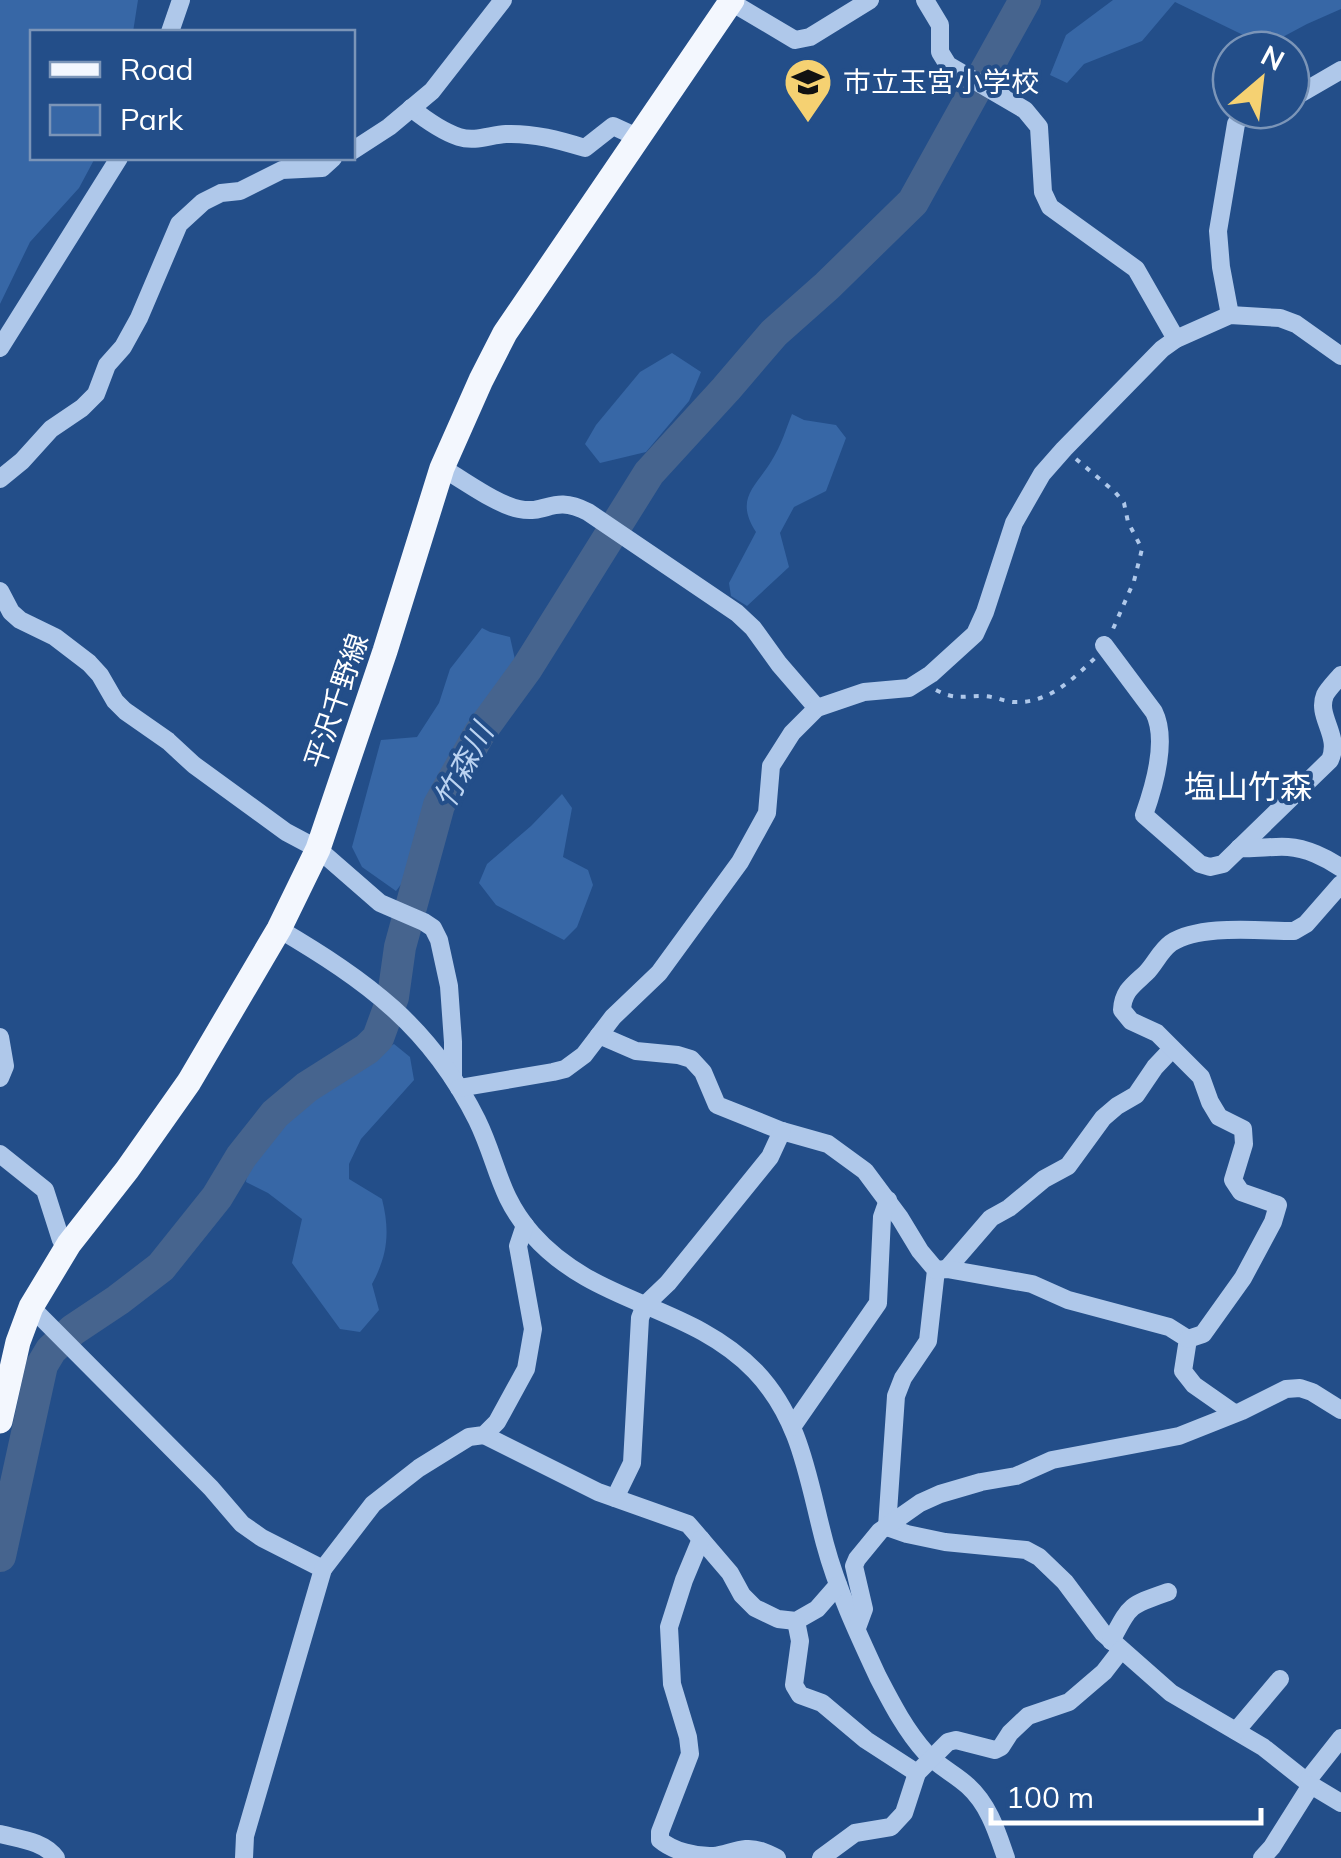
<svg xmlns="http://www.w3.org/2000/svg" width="1341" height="1858" font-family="Mulish,'Noto Sans JP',sans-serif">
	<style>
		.green { fill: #3767a6 }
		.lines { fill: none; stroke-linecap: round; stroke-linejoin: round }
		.river { stroke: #46648e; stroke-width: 32 }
		.path { stroke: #afc8ea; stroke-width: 4; stroke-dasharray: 5 8; stroke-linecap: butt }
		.minor { stroke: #afc8ea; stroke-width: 18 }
		.major { stroke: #f3f7fe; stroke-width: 25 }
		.labels { text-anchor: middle; stroke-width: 8; stroke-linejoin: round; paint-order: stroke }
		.poi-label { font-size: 28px; fill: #fff; stroke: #234e89; text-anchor: start }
		.street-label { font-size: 28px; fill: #fff; stroke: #234e89 }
		.water-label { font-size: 30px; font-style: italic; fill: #bbd3f1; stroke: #234e89 }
		.quarter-label { font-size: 32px; fill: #fff; stroke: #234e89 }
	</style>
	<rect width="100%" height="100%" fill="#234e89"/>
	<g class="green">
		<polygon points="0,0 138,0 133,32 32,32 32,158 95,158 79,188 30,242 0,304"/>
		<polygon points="1113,0 1341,0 1341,9 1307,24 1266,46 1175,2 1142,41 1084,64 1067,83 1050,75 1066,35"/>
		<polygon points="672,353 701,372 689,401 646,452 600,463 585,444 596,425 640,372"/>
		<path d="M792 414 804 420 836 425 846 438 826 491 794 507 780 533 789 567 747 606 731 596 729 583 756 532C734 498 756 487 772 460 781 446 786 429 792 414Z"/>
		<polygon points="482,628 490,632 510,637 516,664 459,755 421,831 415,866 396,891 362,867 352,847 381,740 417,737 439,703 450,669"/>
		<polygon points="562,794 572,808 563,857 588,870 593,885 577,927 564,940 496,905 479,883 487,864 531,826"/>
		<path d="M394 1044 410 1057 414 1080 361 1139 349 1164V1179L382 1199C390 1231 388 1255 372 1284L379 1310 360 1332 340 1329 292 1263 302 1219 268 1193 246 1182 249 1161 285 1120 319 1089Z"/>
	</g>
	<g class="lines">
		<polyline class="river" points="0,1556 42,1365 51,1350 73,1330 118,1300 161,1267 217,1197 241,1157 275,1114 307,1087 367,1049 378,1038 393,997 400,947 439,805 479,734 527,668 649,473 726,389 774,333 827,286 913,202 1025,0"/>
		<g class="path">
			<polyline points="1076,459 1115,492 1124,503 1128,522 1142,549 1134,581 1113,629"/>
			<path d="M936 690C955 700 962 696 982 696 993 696 1003 701 1013 702 1048 704 1072 680 1095 658"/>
		</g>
		<g class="minor">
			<polyline points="925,0 940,25 940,52 948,65 1025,110 1039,127 1043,192 1050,207 1136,269 1176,339"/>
			<polyline points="731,2 795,40 810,37 870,0"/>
			<polyline points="170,32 181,0"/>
			<polyline points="1291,96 1298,95 1341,70"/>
			<path d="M411 108C426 120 441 131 459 137 475 142 490 135 506 134 534 133 559 140 585 148L613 126 637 137"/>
			<polyline points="352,151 389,127 432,91 503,0"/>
			<polyline points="1230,315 1221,267 1218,231 1236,124 1242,114 1248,110"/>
			<polyline points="0,348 119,158"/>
			<path d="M442 468C464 480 495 504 519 509 548 515 552 494 588 512L737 613 753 628 779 664 817 708"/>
			<polyline points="0,479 22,461 51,429 82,408 96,394 107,365 123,347 139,318 179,224 203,202 221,193 240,191 282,170 322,168 333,158"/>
			<polyline points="0,591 11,612 20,620 55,637 89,663 100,675 115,701 125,711 168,741 194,765 286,832 318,849 380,903 424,922 433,928 439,940 449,986 453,1042 453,1078"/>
			<path d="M1104 645 1154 712C1168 740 1154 787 1144 815L1200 864 1210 867 1223 864 1330 760C1341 735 1316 717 1325 695 1328 689 1336 681 1341 675"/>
			<path d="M1239 848C1256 849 1272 846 1288 847 1306 848 1327 858 1341 868"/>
			<path d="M279 929C367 981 430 1026 477 1120 498 1163 498 1195 532 1234 595 1306 689 1303 755 1371 802 1420 808 1481 825 1544 837 1589 858 1634 878 1677 892 1704 906 1731 926 1753 938 1766 955 1774 968 1786 989 1805 997 1832 1006 1858"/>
			<polyline points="599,1035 636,1051 678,1055 691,1059 703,1072 717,1105 782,1131 828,1144 865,1171 900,1218 920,1251 936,1270 928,1341 903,1378 896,1396 887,1527 907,1534 945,1542 1026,1550 1039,1557 1065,1582 1103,1633 1171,1693 1263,1747 1311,1785 1341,1803"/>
			<polyline points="0,1037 5,1066 0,1078"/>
			<polyline points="459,1088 553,1072 565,1069 584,1055 613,1017 659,973 740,862 767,813 771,766 792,733 817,708 864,692 909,688 931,674 975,634 985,612 1014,523 1042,474 1064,449 1162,349 1176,339 1230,315 1280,318 1296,324 1341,356"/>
			<polyline points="0,1154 45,1190 61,1240 69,1244"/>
			<polyline points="947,1269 991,1218 1009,1208 1044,1179 1068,1166 1103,1118 1117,1106 1136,1095 1155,1067 1172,1049"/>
			<polyline points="936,1270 947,1269 1032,1284 1068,1300 1169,1327 1188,1339 1183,1371 1194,1385 1234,1413"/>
			<polyline points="31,1307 211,1488 242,1524 262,1538 323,1569 245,1836 244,1858"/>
			<path d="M1188 1339 1203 1334 1243 1278 1273 1222 1278 1205 1241 1192 1233 1180 1244 1144 1243 1129 1219 1117 1210 1102 1201 1077 1157 1033 1131 1021 1122 1010C1123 991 1133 985 1146 973 1155 964 1160 951 1171 943 1201 924 1258 931 1294 931L1306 924 1341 884"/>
			<polyline points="792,1427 878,1303 882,1217 888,1200"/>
			<polyline points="484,1435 598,1492 688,1524 730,1573 742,1595 755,1608 778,1619 796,1621 817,1609 838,1585"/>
			<polyline points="615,1498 632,1463 640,1318 645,1305 668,1283 770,1157 782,1131"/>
			<path d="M701 1539 684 1580 669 1627 672 1684 688 1737 690 1754 660 1832V1840C673 1851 696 1857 714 1856 724 1855 735 1850 746 1849 757 1848 767 1853 777 1858"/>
			<polyline points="323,1569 373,1504 419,1468 469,1437 484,1435 497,1422 526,1369 533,1329 518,1246 525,1225"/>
			<polyline points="796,1621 800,1641 794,1685 800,1695 822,1703 866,1740 917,1773"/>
			<polyline points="857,1628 864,1609 854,1566 857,1559 880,1531 920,1503 940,1494 981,1482 1016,1476 1052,1460 1179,1436 1242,1411 1286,1389 1300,1388 1312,1392 1341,1410"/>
			<path d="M1111 1641C1131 1604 1128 1606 1168 1592"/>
			<polyline points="1236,1731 1280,1679"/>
			<polyline points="1307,1781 1341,1738"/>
			<path d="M0 1834C19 1839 44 1841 56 1858"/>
			<polyline points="821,1858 855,1833 891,1827 904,1813 917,1773 948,1742 956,1740 995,1750 1001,1747 1010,1733 1028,1716 1069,1702 1104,1672 1121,1650"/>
			<polyline points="1262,1858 1272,1847 1311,1785"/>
		</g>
		<polyline class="major" points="0,1421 18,1342 31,1307 69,1244 127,1170 189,1082 279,929 318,849 385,651 442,468 481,380 505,333 732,0"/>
	</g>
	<defs>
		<g id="school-pin" transform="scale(2.5)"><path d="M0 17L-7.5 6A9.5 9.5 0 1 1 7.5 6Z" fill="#f5d172" stroke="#234e89"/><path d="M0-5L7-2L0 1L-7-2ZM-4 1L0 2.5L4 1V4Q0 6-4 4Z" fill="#111"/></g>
	</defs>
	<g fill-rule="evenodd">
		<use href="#school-pin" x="808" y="82"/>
	</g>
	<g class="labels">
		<g class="poi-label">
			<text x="843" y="92">市立玉宮小学校</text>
		</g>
		<g class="street-label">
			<text transform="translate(336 701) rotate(-71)" y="10">平沢千野線</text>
		</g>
		<g class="water-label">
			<text transform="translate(464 766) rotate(-62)" y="10">竹森川</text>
		</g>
		<g class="quarter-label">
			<text x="1248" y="798">塩山竹森</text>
		</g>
	</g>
	<rect x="30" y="30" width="325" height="130" fill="#234e89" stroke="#7b95b8" stroke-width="2.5"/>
	<rect x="50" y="62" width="50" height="15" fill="#f3f7fe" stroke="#7b95b8" stroke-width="2.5"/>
	<text x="120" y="80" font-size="30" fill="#ffffff">Road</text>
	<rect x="50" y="105" width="50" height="30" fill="#3767a6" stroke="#7b95b8" stroke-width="2.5"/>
	<text x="120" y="130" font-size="30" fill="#ffffff">Park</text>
	<g transform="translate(1261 80) rotate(28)"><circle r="48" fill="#234e89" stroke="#7b95b8" stroke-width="2.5"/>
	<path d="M0-8L18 38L0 25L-18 38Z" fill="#f5d172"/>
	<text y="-15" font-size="28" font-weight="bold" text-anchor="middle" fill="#ffffff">N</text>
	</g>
	<path d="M991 1808v15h270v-15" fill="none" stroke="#ffffff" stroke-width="5"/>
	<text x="1006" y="1808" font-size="30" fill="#ffffff" stroke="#234e89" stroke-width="8" paint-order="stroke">100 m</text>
</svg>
